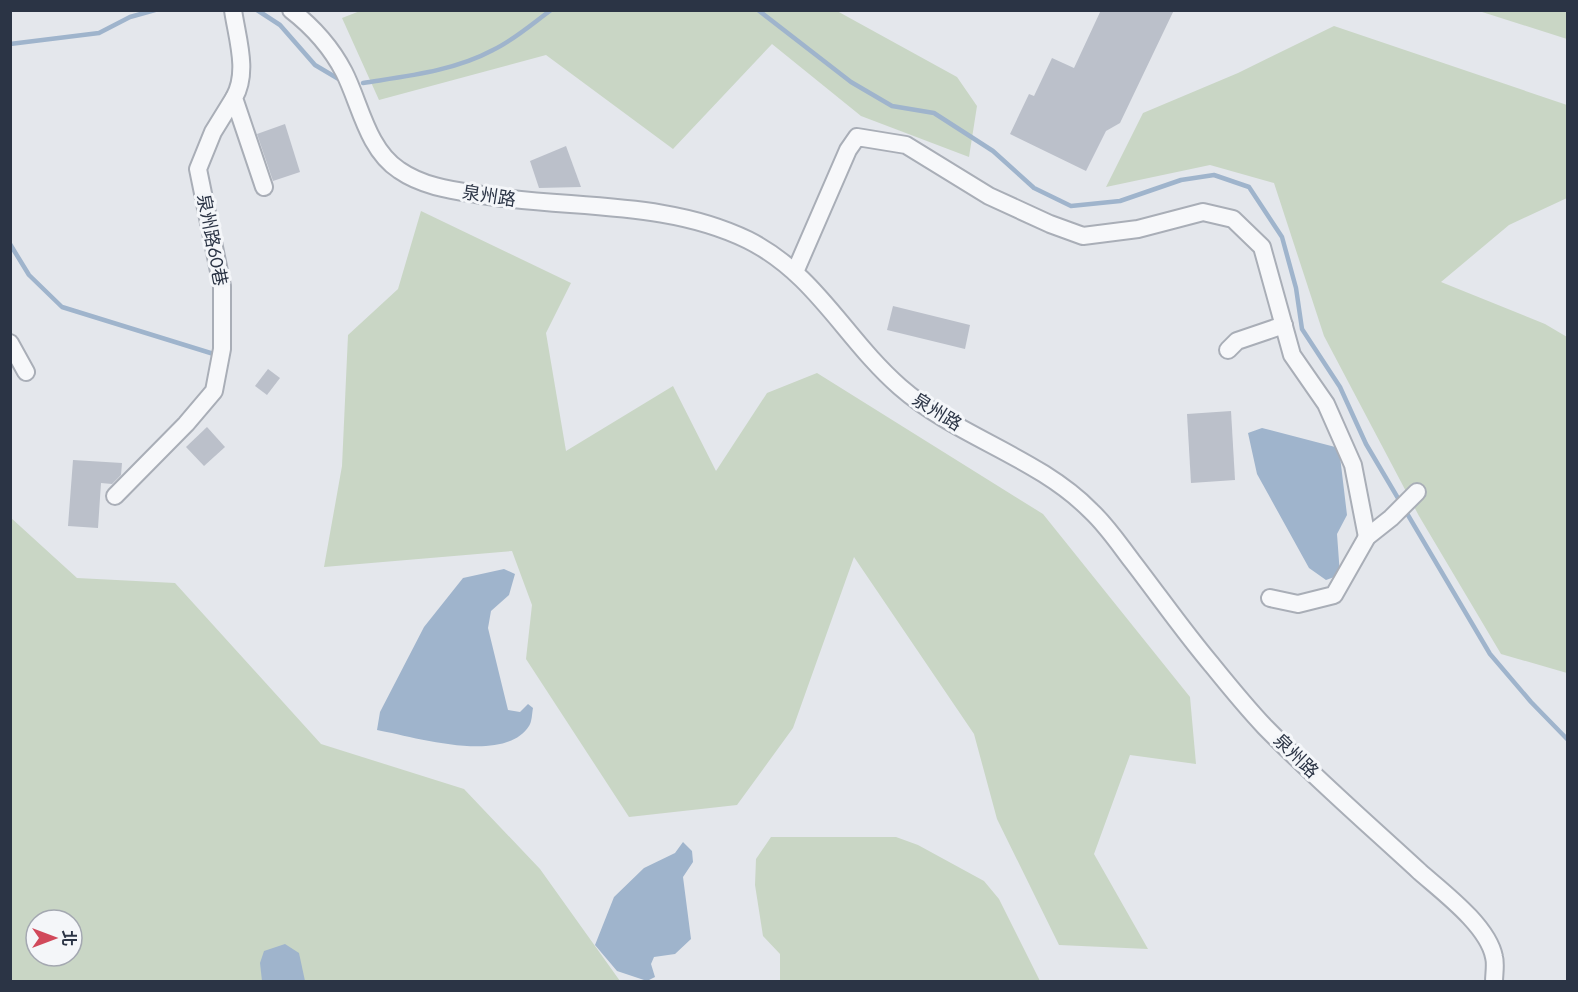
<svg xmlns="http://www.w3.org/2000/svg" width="1578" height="992" font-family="Jost,'Noto Sans TC',sans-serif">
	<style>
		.green { fill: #c9d6c5; fill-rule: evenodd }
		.water { fill: #9fb4cc }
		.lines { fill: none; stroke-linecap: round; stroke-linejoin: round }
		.stream { stroke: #9fb4cc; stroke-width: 4.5 }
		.building { fill: #bbc0ca }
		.minor-casing { stroke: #a9aeb7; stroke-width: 20 }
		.minor { stroke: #f7f8fa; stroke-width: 16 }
		.labels { text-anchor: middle; stroke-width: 6; stroke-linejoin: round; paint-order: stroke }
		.street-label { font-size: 18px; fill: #2b3445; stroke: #f4f6f9 }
	</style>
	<rect width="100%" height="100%" fill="#e4e7ec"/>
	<g class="green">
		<polygon points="360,11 837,11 957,77 977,106 969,157 861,116 772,44 673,149 546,55 379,100 342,18"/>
		<polygon points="1479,11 1567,11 1567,39"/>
		<polygon points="1334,26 1567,105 1567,198 1509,225 1441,282 1545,324 1567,337 1567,673 1501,654 1419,516 1324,336 1274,183 1210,165 1106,187 1143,113 1238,73"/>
		<polygon points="421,211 571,283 546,333 566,451 673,386 716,471 767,393 817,373 1043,514 1190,697 1196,764 1130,755 1094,854 1148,949 1059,945 997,819 974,734 854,557 793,728 737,805 629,817 526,659 532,605 512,551 324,567 342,466 348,335 398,289"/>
		<path d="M10 517 77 578 175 583 321 744 464 789 540 869 620 981H11ZM36 920H72V956H36Z"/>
		<polygon points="771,837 896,837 918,845 984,881 999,899 1040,981 780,981 780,954 763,936 755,885 756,859"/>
	</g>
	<g class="water">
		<polygon points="1262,428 1339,448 1347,515 1337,534 1340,575 1326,580 1309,568 1257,474 1248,433"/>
		<path d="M504 569 515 574 509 595 491 611 488 628 508 710 520 712 528 704 533 708C532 713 532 722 529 726 504 765 415 737 377 730L380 712 424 627 463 578Z"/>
		<polygon points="683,842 692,851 693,862 683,877 691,939 675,954 654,957 651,964 655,977 647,981 617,971 595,945 614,897 644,868 675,853"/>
		<polygon points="285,944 299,953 305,981 262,981 260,963 264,951"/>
	</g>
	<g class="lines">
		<g class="stream">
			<polyline points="257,10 280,25 315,65 342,81"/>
			<polyline points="758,10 851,82 892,106 934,113 993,151 1034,188 1071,206 1120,201 1181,180 1214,175 1249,187 1282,237 1296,288 1302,329 1340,387 1366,444 1490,654 1531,702 1568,740"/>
			<polyline points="10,44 99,33 130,17 155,10"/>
			<path d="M363 83C407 76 454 71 493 50 514 40 532 24 551 10"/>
			<polyline points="10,244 29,275 62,307 217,355"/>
		</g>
	</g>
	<g class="building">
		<polygon points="1101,10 1174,10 1120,123 1106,131 1086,171 1010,134 1029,94 1034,96 1052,58 1074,68"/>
		<polygon points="285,124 300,172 273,181 257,134"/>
		<polygon points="566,146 581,187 539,188 530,161"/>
		<polygon points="893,306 970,325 965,349 887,330"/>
		<polygon points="268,369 280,378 267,395 255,386"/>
		<polygon points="1231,411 1235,480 1191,483 1187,414"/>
		<polygon points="207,427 225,447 204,466 186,447"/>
		<polygon points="73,460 122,463 121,475 112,484 101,483 98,528 68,526"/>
	</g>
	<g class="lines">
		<g class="minor-casing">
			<g id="minor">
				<path d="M233 10C237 38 249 72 234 98L264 187"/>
				<path d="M291 10C313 27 331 47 344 72 360 103 367 149 399 170 422 186 450 190 476 194 567 210 664 199 748 240 816 274 845 339 900 387 957 437 1038 457 1091 511 1107 526 1119 544 1132 561 1159 596 1184 632 1212 665 1229 686 1246 707 1265 727 1315 778 1368 824 1420 872 1444 893 1488 926 1494 957 1496 964 1494 974 1494 982"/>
				<polyline points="795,272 848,150 857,137 906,145 989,196 1050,224 1083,236 1138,229 1203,212 1233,219 1262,247 1292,355 1326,404 1353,465 1367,537"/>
				<polyline points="10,343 26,372"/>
				<polyline points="1228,350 1237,341 1284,325"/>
				<polyline points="115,496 186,424 214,391 222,349 222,286 198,169 213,132 234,98"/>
				<polyline points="1270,598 1298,604 1334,595 1367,537 1391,518 1417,492"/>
			</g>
		</g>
		<use href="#minor" class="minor"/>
	</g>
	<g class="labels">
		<g class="street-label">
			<text transform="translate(489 196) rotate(9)" y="6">泉州路</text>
			<text transform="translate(212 240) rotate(79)" y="6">泉州路60巷</text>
			<text transform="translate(937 412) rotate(32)" y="6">泉州路</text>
			<text transform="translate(1296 756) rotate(44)" y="6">泉州路</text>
		</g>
	</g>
	<rect width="1578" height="992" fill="none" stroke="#2b3445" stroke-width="24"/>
	<g transform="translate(54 938) rotate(90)"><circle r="28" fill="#f4f6f9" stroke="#a4a8b1" stroke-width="1.5"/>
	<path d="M0-4.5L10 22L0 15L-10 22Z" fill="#d1495b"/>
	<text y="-9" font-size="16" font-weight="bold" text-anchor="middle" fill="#2b3445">北</text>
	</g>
</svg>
